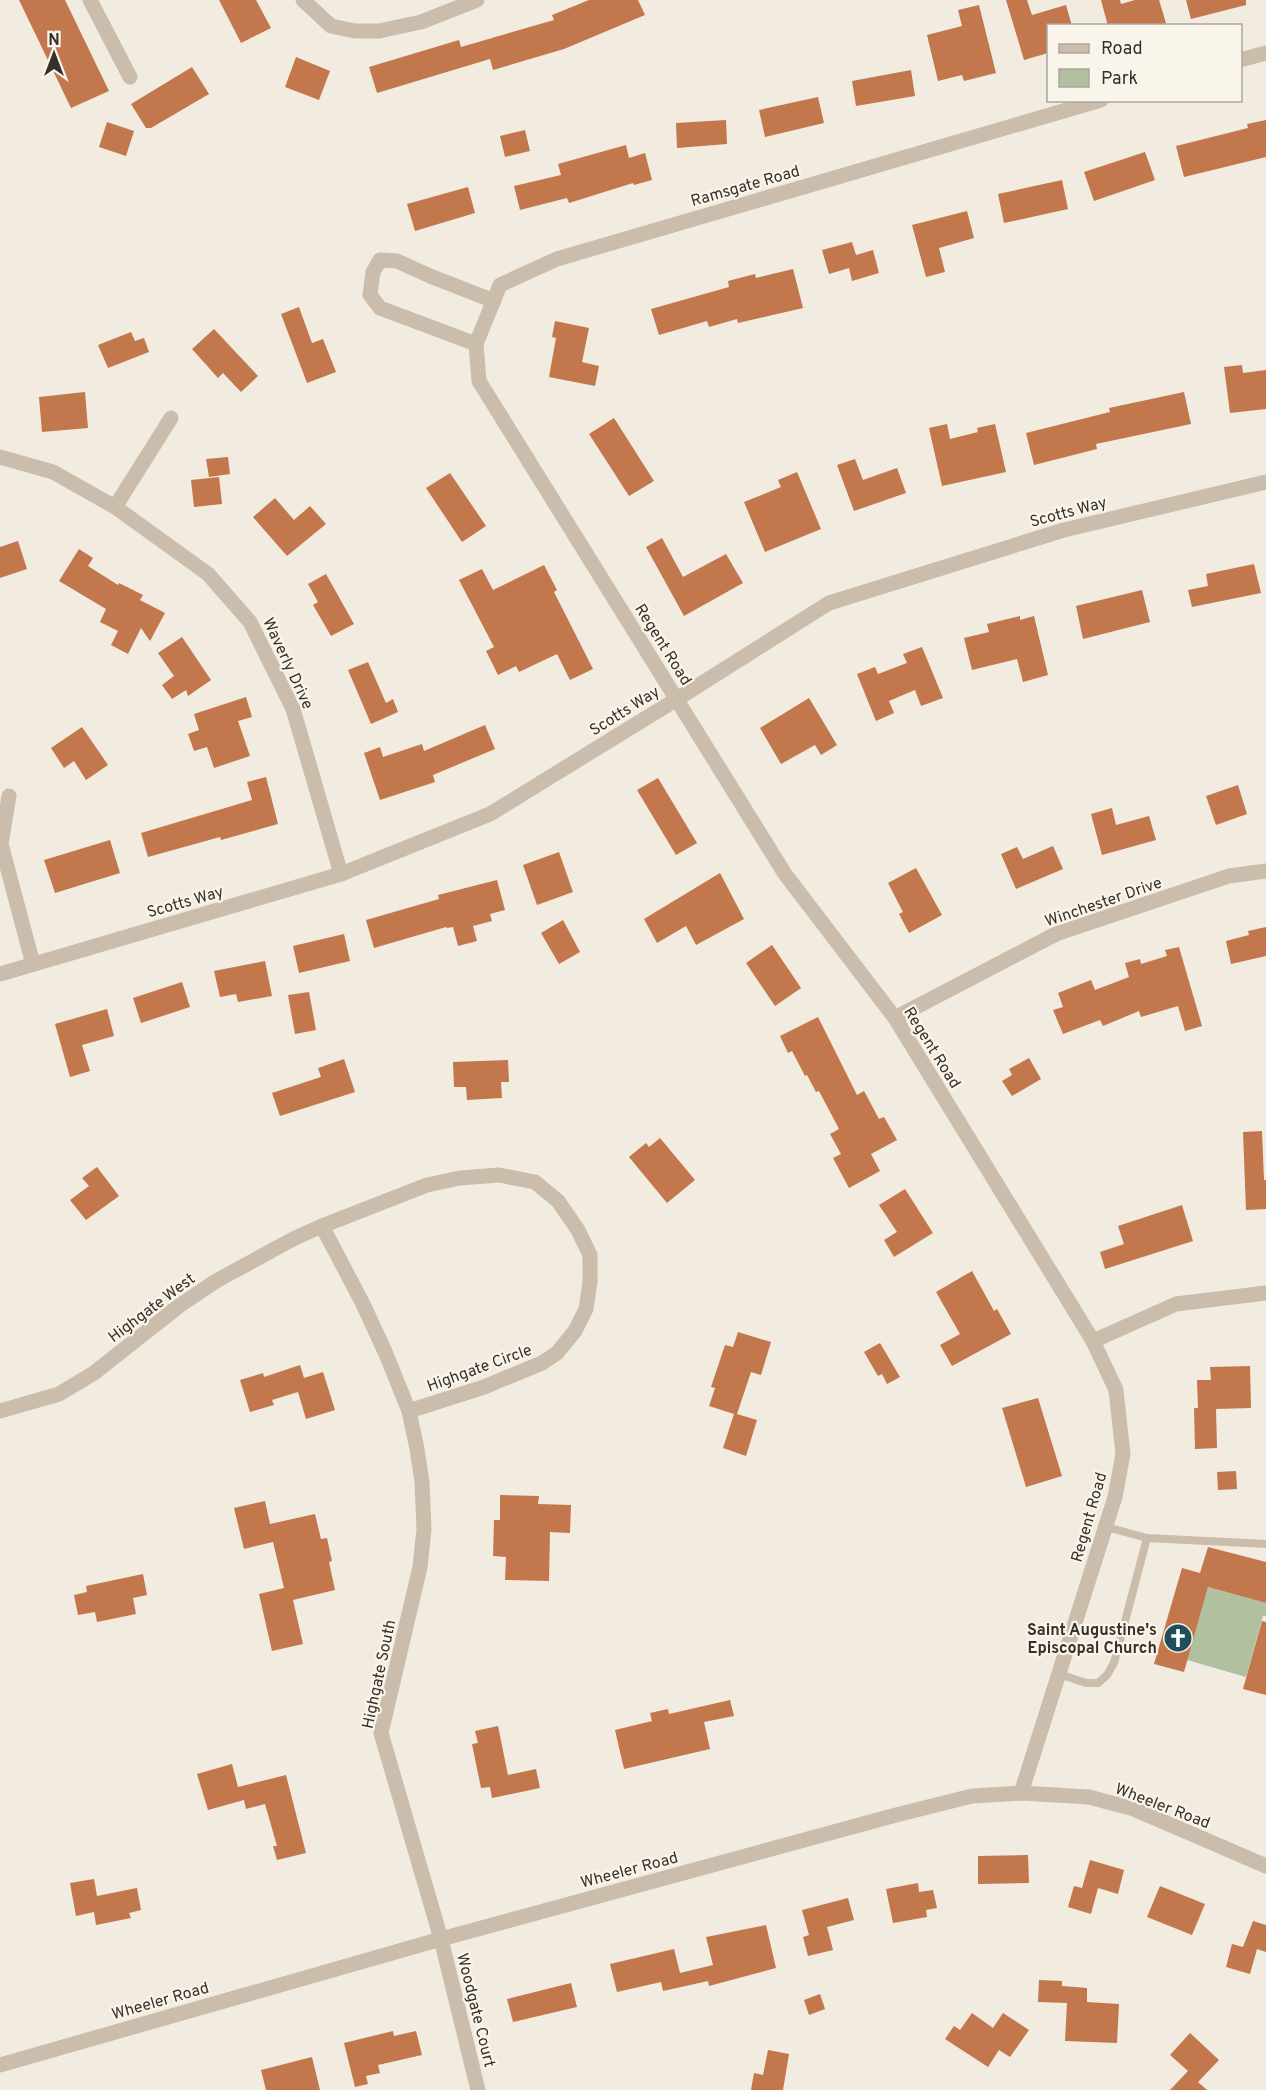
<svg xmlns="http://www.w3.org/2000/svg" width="1266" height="2090" font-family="Overpass,sans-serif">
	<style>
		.green { fill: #b1c19f }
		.building { fill: #c2774c }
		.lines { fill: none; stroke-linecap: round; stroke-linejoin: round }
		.service { stroke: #cabdab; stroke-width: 8 }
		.minor { stroke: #cabdab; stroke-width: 15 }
		.tertiary { stroke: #cabdab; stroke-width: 15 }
		.labels { text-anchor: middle; stroke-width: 4.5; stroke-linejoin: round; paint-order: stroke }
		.street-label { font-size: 16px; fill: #38302a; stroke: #faf5eb }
		.poi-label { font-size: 16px; font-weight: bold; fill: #38302a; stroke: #faf5eb; text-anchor: end }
	</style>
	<rect width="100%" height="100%" fill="#f2ebdf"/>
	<polygon class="green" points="1208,1587 1266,1603 1266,1616 1263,1616 1246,1677 1187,1660"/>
	<g class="building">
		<polygon points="19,0 65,0 109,91 71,108"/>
		<polygon points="219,0 256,0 271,28 241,43"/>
		<polygon points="589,0 638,0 645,15 564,49 493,70 490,59 377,93 369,67 459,40 461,47 554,20 552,15"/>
		<polygon points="1006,0 1027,0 1032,15 1066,5 1072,26 1048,26 1048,53 1024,60"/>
		<polygon points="1101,0 1120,0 1121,4 1135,0 1159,0 1166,23 1158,26 1108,26"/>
		<polygon points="1186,0 1246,0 1246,5 1191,19"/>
		<polygon points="979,5 996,73 964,81 962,75 938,81 927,35 962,26 958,10"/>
		<polygon points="296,57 330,71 319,100 285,87"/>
		<polygon points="192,67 209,94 151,128 146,128 131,104"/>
		<polygon points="911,70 915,96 856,106 852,81"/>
		<polygon points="818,97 824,123 765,137 759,110"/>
		<polygon points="726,120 727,144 677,148 676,123"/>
		<polygon points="1266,120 1266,157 1184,177 1176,146 1248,128 1247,124"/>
		<polygon points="107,122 134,131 126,156 99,147"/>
		<polygon points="525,130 530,151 505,157 500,136"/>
		<polygon points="626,145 629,158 645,153 652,180 634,185 633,183 569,203 567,198 520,210 514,186 561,175 558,164"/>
		<polygon points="1145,152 1155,180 1094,201 1084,172"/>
		<polygon points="1062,180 1068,209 1004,223 998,194"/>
		<polygon points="468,187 475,213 415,231 407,204"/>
		<polygon points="967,211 974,238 939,248 945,272 926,277 912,225"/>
		<polygon points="852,242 856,255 873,250 879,273 852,281 849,268 829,274 822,250"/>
		<polygon points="793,269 803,308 738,323 737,319 709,327 707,321 659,335 651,309 729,287 728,281 755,274 756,278"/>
		<polygon points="299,307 312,343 323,339 336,372 307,383 281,314"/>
		<polygon points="555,321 589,328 582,362 599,366 595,386 549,377 556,338 552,337"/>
		<polygon points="214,329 258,376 241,392 223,373 218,378 192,349"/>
		<polygon points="131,332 135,341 144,338 149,352 108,368 98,345"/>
		<polygon points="1242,365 1243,373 1266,370 1266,409 1230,413 1224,367"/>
		<polygon points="85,392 88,428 42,432 39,397"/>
		<polygon points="1184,392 1191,424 1096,444 1097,449 1034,465 1026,433 1110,412 1109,408"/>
		<polygon points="614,418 654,481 629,496 589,434"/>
		<polygon points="947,424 950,439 978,432 977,428 995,424 1006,472 942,486 929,428"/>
		<polygon points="228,457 230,474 209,477 206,459"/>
		<polygon points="855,459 863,480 897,468 906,493 854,511 837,465"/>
		<polygon points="797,472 821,529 765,552 744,502 781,487 778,480"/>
		<polygon points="450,473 486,526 462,542 426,488"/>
		<polygon points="219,477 222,504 194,507 191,480"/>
		<polygon points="275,498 294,520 310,506 326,524 287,556 253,517"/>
		<polygon points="662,538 683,577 726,554 743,583 684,616 646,547"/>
		<polygon points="18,541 27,569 0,578 0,547"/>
		<polygon points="79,549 93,558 88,566 118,585 119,583 143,595 140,600 165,613 150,641 141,628 128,654 111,645 118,631 100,622 106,609 59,581"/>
		<polygon points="1254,564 1261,593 1192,607 1188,590 1208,586 1206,574"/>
		<polygon points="544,565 557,590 554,592 593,669 570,680 557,654 519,672 516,666 498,675 486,651 494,647 459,580 482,569 493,590"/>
		<polygon points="326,574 354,624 331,636 313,605 318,602 308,584"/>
		<polygon points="1142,590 1150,622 1083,639 1076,606"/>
		<polygon points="1020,616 1020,620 1034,616 1048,675 1023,682 1017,659 972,670 964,638 989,632 987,624"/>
		<polygon points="182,637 211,680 188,696 186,690 172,699 162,685 174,676 158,653"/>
		<polygon points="922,647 943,698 921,706 915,690 889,701 894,713 876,721 857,674 875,667 878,674 907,663 903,654"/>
		<polygon points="368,662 386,703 393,699 398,712 371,724 348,670"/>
		<polygon points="246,697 252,717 238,721 250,756 214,768 207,747 194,751 188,734 199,730 194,714"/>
		<polygon points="809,698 837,745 821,755 815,745 781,764 760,728"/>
		<polygon points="485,725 495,749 433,775 435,782 380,800 364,753 380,747 383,757 422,744 424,751"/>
		<polygon points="82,727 108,765 86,780 74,761 64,768 51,748"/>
		<polygon points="266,777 278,824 221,840 220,837 148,857 141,833 252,800 247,782"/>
		<polygon points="658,778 697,843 676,855 637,790"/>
		<polygon points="1238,785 1247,814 1216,825 1206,796"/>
		<polygon points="1112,808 1116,825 1149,816 1156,840 1102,855 1091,814"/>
		<polygon points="110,840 120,873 55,893 44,860"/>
		<polygon points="1053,846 1063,869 1016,889 1001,854 1017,847 1023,859"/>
		<polygon points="559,852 573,892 537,905 523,865"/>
		<polygon points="916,868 942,915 909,933 899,914 903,912 888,883"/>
		<polygon points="720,873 744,919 696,945 686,926 657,943 644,919"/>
		<polygon points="497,880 505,910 490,914 492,921 473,926 477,941 458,946 453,927 447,928 446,927 374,948 366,920 439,899 438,895"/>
		<polygon points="563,920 580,952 559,964 541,933"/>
		<polygon points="1266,927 1266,956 1231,964 1226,941 1249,935 1248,931"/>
		<polygon points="344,934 350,961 299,973 293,946"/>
		<polygon points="772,945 801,988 775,1006 746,963"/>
		<polygon points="1179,947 1202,1026 1185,1031 1178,1006 1141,1017 1139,1011 1103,1026 1100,1020 1063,1034 1053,1010 1063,1007 1058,993 1091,980 1095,990 1129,977 1125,963 1140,959 1141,964 1167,956 1165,950"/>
		<polygon points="265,961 272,996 238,1002 236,994 220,997 214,971"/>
		<polygon points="182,982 190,1007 141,1023 133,998"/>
		<polygon points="309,992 316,1030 295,1034 288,995"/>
		<polygon points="107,1009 114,1036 82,1045 90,1071 70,1077 55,1024"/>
		<polygon points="818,1017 857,1095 864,1091 879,1119 884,1117 897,1140 871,1154 880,1171 849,1188 833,1158 841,1154 830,1134 839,1129 819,1091 816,1092 807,1075 805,1076 792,1051 788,1053 780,1036"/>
		<polygon points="1029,1058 1041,1079 1012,1096 1002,1081 1012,1075 1009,1069"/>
		<polygon points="344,1059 355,1092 280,1116 272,1093 321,1077 318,1068"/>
		<polygon points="508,1060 509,1082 501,1082 502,1098 467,1100 466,1087 454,1087 453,1062"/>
		<polygon points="1262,1131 1264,1180 1266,1180 1266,1209 1246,1210 1243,1132"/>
		<polygon points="660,1138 695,1180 667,1203 629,1157 646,1143 649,1147"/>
		<polygon points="97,1167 119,1196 86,1220 70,1200 89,1186 82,1178"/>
		<polygon points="905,1189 933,1233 894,1257 884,1240 897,1232 879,1205"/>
		<polygon points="1182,1205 1193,1241 1105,1269 1100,1252 1124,1244 1118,1226"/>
		<polygon points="972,1271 994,1311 997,1309 1011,1334 952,1366 940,1345 960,1334 936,1292"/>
		<polygon points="738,1332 771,1342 761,1375 751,1372 737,1414 757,1420 746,1456 723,1448 734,1414 709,1406 715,1388 711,1387 725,1345 733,1347"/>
		<polygon points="880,1343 900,1377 887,1384 882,1374 878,1376 864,1352"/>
		<polygon points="300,1365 304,1378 323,1372 335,1410 306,1419 298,1392 272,1400 274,1405 250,1412 240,1380 263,1373 264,1377"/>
		<polygon points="1250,1366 1251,1408 1216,1409 1217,1448 1195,1449 1194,1408 1198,1408 1197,1380 1211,1380 1210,1367"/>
		<polygon points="1038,1398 1062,1476 1026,1487 1002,1408"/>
		<polygon points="1236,1471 1237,1489 1218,1490 1217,1472"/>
		<polygon points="500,1495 539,1496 538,1504 571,1505 570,1533 550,1532 549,1581 505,1580 506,1557 493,1556 494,1520 500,1520"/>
		<polygon points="265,1501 270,1524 315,1514 321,1539 327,1538 332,1561 329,1562 335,1590 293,1600 303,1644 272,1651 259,1594 284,1588 273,1542 244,1549 234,1508"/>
		<polygon points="1208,1547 1266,1562 1266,1603 1208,1587 1184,1672 1154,1664 1182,1568 1200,1573"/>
		<polygon points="143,1574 147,1595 133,1598 136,1614 97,1622 95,1612 78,1615 74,1595 87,1592 86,1586"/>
		<polygon points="1262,1621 1266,1622 1266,1695 1243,1689"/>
		<polygon points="730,1700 734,1716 704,1722 710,1749 624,1769 615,1730 652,1721 650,1713 668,1709 669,1714"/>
		<polygon points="498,1726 508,1775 536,1769 540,1788 492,1798 490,1787 481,1788 472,1744 478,1743 475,1731"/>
		<polygon points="232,1764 238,1787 286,1775 306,1853 277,1860 273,1846 277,1846 265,1804 246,1809 244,1800 208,1810 197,1774"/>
		<polygon points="1028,1855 1029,1883 978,1884 978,1856"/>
		<polygon points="1090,1860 1124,1870 1118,1894 1098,1888 1091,1914 1068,1907 1074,1886 1082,1888"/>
		<polygon points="94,1879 97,1896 137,1888 141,1910 129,1913 131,1918 96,1925 94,1912 76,1916 70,1883"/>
		<polygon points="918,1883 919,1892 933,1890 937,1908 926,1910 927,1917 893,1923 886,1889"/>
		<polygon points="1160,1886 1205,1904 1192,1935 1147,1917"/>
		<polygon points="848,1898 854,1920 827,1927 833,1950 808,1956 803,1937 809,1935 802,1910"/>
		<polygon points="1253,1921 1266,1925 1266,1952 1257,1949 1250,1974 1226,1967 1232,1944 1243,1947"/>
		<polygon points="766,1925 776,1968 709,1986 708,1981 663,1991 661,1982 617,1992 610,1964 674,1949 680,1973 713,1965 706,1937"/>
		<polygon points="1039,1980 1062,1981 1062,1986 1087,1988 1087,2002 1119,2004 1117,2043 1065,2041 1067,2003 1038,2002"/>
		<polygon points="571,1983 577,2007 513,2022 507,1999"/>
		<polygon points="820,1994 825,2009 809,2015 804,2000"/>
		<polygon points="972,2013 993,2028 1003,2013 1029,2030 1010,2057 999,2050 988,2067 945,2039 954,2026 960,2030"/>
		<polygon points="393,2031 394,2036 416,2031 422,2055 378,2065 380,2073 366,2076 368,2084 355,2087 344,2043"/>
		<polygon points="1190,2033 1219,2060 1198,2082 1207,2090 1170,2090 1188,2071 1170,2055"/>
		<polygon points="768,2050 789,2054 783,2090 751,2090 754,2073 763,2075"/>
		<polygon points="312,2057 320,2090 266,2090 261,2070"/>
	</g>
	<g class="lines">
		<g class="service">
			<polyline points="1106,1527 1147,1538 1266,1544"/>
			<polyline points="1059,1674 1086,1683 1098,1683 1107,1675 1114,1663 1147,1538"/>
		</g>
		<g class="minor">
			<polyline points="90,0 130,77"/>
			<polyline points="303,0 331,26 355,31 379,31 421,22 477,0"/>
			<polyline points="1240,60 1266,53"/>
			<polyline points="476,344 380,308 370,295 373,272 380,260 397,261 430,276 494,301"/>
			<polyline points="0,457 53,472 115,507 208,574 250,622 293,709 341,874"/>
			<polyline points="115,507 171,418"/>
			<polyline points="9,796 1,844 33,964"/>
			<polyline points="0,974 341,874 490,814 677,699 829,603 1064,530 1266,482"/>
			<polyline points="895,1018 1056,934 1229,876 1266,871"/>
			<polyline points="322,1226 363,1304 386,1354 409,1411 417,1449 422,1482 424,1529 420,1567 381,1733 441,1939 478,2090"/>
			<polyline points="1093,1341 1176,1304 1266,1293"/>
			<polyline points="0,1411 59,1394 94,1373 179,1306 216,1281 295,1238 322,1226 427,1185 460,1178 499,1175 535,1182 558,1201 578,1230 590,1255 590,1282 586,1309 575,1331 557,1353 542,1363 484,1387 409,1411"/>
			<polyline points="1021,1793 1115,1497 1123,1454 1116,1390 1093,1341 895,1018 785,874 479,381 476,344 500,285 557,259 1101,100"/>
		</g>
		<polyline class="tertiary" points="0,2065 441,1939 896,1815 972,1796 1021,1793 1089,1797 1134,1809 1266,1866"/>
	</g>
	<defs>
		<g id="church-disc" transform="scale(1.5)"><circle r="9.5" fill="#204e59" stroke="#faf5eb"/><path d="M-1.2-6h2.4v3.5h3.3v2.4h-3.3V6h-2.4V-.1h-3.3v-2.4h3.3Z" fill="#fff"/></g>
	</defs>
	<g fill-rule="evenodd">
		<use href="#church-disc" x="1178" y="1638"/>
	</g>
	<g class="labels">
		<g class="street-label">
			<text transform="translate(745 185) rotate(-16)" y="6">Ramsgate Road</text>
			<text transform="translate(1068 511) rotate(-15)" y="6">Scotts Way</text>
			<text transform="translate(664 644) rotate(58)" y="6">Regent Road</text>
			<text transform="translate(289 663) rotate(65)" y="6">Waverly Drive</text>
			<text transform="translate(624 710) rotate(-32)" y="6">Scotts Way</text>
			<text transform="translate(185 901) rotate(-16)" y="6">Scotts Way</text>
			<text transform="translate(1103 901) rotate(-19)" y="6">Winchester Drive</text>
			<text transform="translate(933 1047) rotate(58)" y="6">Regent Road</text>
			<text transform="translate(151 1307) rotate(-37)" y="6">Highgate West</text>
			<text transform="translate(479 1367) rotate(-20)" y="6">Highgate Circle</text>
			<text transform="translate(1088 1517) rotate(-74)" y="6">Regent Road</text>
			<text transform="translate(378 1674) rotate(-78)" y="6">Highgate South</text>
			<text transform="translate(1163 1805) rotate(21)" y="6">Wheeler Road</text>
			<text transform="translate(629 1869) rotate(-15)" y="6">Wheeler Road</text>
			<text transform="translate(160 2000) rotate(-16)" y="6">Wheeler Road</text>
			<text transform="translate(477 2010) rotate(76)" y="6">Woodgate Court</text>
		</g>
		<g class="poi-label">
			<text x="1157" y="1635">Saint Augustine's<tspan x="1157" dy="18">Episcopal Church</tspan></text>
		</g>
	</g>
	<rect x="1047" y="24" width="195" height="78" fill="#faf5eb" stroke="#aca69e" stroke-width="1.5"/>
	<rect x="1059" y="44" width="30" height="9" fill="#cabdab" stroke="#aca69e" stroke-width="1.5"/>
	<text x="1101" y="54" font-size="18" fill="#38302a">Road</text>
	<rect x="1059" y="69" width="30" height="18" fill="#b1c19f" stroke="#aca69e" stroke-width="1.5"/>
	<text x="1101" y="84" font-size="18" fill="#38302a">Park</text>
	<g transform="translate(54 54)" stroke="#faf5eb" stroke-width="4.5" paint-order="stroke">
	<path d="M0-4.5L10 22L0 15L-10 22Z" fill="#38302a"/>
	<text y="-9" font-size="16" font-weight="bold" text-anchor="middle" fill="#38302a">N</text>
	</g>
</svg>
